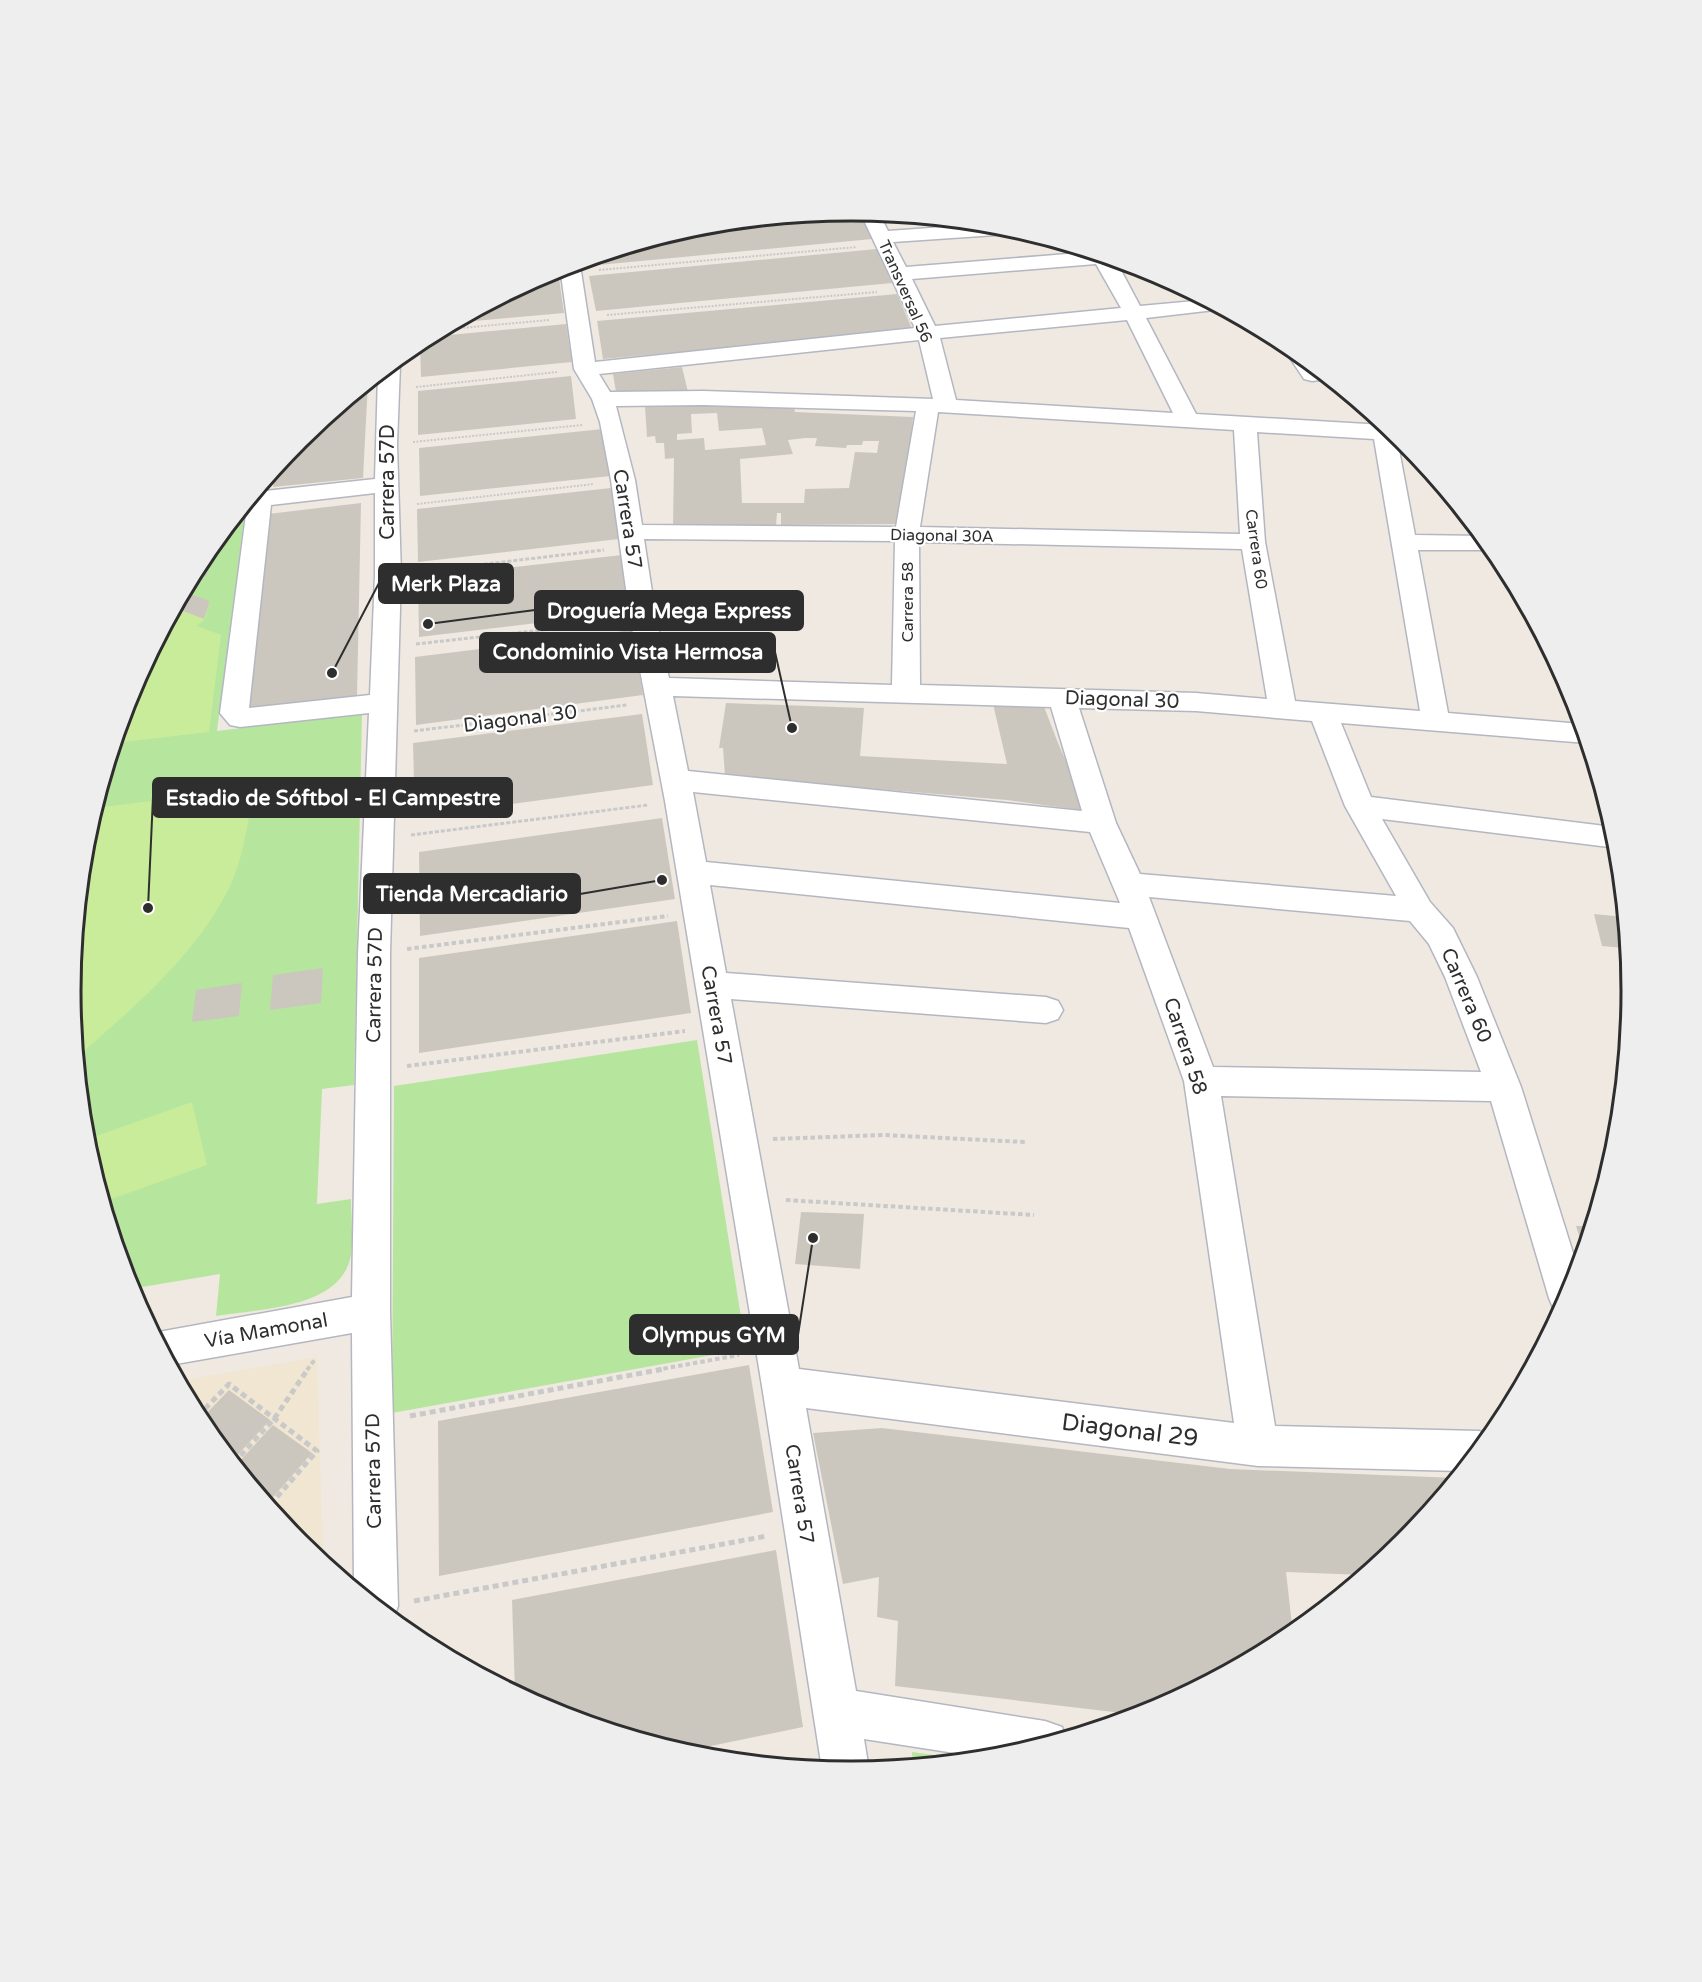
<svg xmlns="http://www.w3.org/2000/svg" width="1702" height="1982" font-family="'Varela Round',sans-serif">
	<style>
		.education { fill: #f0e6d1 }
		.green { fill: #b6e59e }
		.pitch { fill: #c9ec9a }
		.building { fill: #cbc7bf; fill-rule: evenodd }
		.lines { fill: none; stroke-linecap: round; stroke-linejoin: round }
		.minor-casing { stroke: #b4b7c1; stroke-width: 3 }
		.path-far3 { stroke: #c9c9c9; stroke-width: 2; stroke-dasharray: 2 1.5; stroke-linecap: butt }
		.path-far2 { stroke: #c9c9c9; stroke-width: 3; stroke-dasharray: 4 2; stroke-linecap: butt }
		.path-far1 { stroke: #c9c9c9; stroke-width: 4; stroke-dasharray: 4.5 3; stroke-linecap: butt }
		.path { stroke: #c9c9c9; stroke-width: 5; stroke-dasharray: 6 4; stroke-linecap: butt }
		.minor { fill: #fff; fill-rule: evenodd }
		.labels { text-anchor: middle; stroke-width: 4.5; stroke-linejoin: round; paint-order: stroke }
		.far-street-label { font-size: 16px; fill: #2e2e2e; stroke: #fff }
		.street-label { font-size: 20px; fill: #2e2e2e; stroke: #fff }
		.near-street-label { font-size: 24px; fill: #2e2e2e; stroke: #fff }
		.rim { fill: none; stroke: #2e2e2e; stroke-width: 3 }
		.leader { fill: none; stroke: #2e2e2e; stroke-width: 2 }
		.callout-dot { fill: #2e2e2e; stroke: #fff; stroke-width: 2 }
		.callout { fill: #2e2e2e; stroke: #2e2e2e; stroke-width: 2 }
		.callout-label { font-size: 21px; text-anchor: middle; font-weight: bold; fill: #fff }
	</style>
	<rect width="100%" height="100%" fill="#efe9e1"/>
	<polygon class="education" points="317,1357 323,1562 299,1543 202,1424 179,1381"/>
	<g class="green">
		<path d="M240 511H245L217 731 362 713 354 1085 322 1089 317 1204 351 1199C351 1214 354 1246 350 1259 338 1309 257 1309 216 1316L220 1274 130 1289 85 1143 71 991 86 838 130 692 202 557Z"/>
		<polygon points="697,1040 746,1349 392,1413 394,1086"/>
		<polygon points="912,1752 968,1760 913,1765"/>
	</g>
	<g class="pitch">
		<polygon points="196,570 208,574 185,592 210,601 205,619 197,626 221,635 209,732 115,743 130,692"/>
		<path d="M254 788C248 820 244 857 230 886 196 956 134 1007 77 1057L71 991 86 838 95 808Z"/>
		<polygon points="192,1102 207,1165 103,1202 85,1140"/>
	</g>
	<g class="building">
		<polygon points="851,211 860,211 872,239 588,266 587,259 699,225"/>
		<polygon points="877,249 892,283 596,311 589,276"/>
		<polygon points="559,278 564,313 453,323 533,280"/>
		<polygon points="897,294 913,331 603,359 597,321"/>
		<polygon points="566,324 572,362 421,377 420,341 428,337"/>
		<polygon points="682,367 688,392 616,392 613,374"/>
		<polygon points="571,376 576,419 418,435 418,391"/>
		<polygon points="368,382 363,478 273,487 275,468 299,439"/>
		<path d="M715 404 794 408 795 412 913 417 905 490 903 524 781 525V513H777L776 525 673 529 674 458 665 459 664 443H656L655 436 647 437 645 407ZM717 413 719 431 762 428 766 445 705 450 704 438 677 440V434L692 433 691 414ZM805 438H817L815 446 846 448 847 445H862L863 441H879L877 453 855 452 849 488 805 489 804 503H742L740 459 793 454 788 440Z"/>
		<polygon points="603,429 611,476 420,496 419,448"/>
		<polygon points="611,488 619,539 418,562 417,509"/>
		<polygon points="361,503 357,697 248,710 268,514"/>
		<polygon points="622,555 630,612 419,637 418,578"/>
		<polygon points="196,570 208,574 185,592 210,601 204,619 175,608"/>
		<polygon points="632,630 643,695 416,725 415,657"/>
		<polygon points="726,703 864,708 860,756 1007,764 993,704 1043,704 1058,743 1088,811 1007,800 725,776 723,748 719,748"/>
		<polygon points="642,714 653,785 415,817 413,743"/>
		<polygon points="662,818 675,899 420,936 419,852"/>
		<polygon points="1609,846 1617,846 1621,885 1620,885"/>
		<polygon points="1594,914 1624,917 1628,958 1624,948 1602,946"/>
		<polygon points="677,921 691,1013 419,1053 419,958"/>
		<polygon points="323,968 321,1003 270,1010 273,975"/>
		<polygon points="242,983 239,1016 192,1022 196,990"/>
		<polygon points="801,1212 864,1214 860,1269 795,1264"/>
		<polygon points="1576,1226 1591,1226 1584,1251"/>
		<polygon points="749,1365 773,1512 439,1576 438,1421"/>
		<polygon points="229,1390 270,1420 232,1461 200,1420"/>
		<polygon points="273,1425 312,1453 267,1504 236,1465"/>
		<polygon points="882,1428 1230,1469 1456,1478 1403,1543 1364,1575 1286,1572 1292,1625 1301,1627 1284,1640 1149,1712 1139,1715 895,1686 898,1621 877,1617 879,1577 843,1584 813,1433"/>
		<polygon points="776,1550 803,1727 682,1752 552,1712 515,1692 512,1600"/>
	</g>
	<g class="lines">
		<g class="minor-casing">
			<g id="minor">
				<path d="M860 212 879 213 888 231 987 224 1019 230 1011 234 893 242 906 267 1092 252 1115 259 1140 306 1206 300 1223 309 1146 318 1196 414 1384 425 1402 438 1397 439 1415 535 1483 536 1494 550H1418L1448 713 1582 724 1587 743 1341 723 1371 797 1613 827 1617 848 1382 819 1430 902 1453 928 1477 977 1521 1087 1578 1269 1572 1290 1560 1313 1554 1310 1549 1298 1491 1101 1221 1096 1275 1426 1479 1431 1491 1436 1462 1471 1258 1466 806 1408 856 1691 1045 1721 1062 1727 1066 1738 1003 1757 987 1758 864 1739 869 1770 851 1771 822 1769 762 1386 665 801 630 618 611 480 600 422 592 399 574 369 560 267 578 262 580 265 595 362 915 328ZM1096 264 1121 308 935 326 912 279ZM1127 320 1173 413 956 400 940 338ZM919 340 933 399 703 391 610 392 599 374ZM703 405 916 411 896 527 642 525 635 480 616 406ZM938 412 1234 430 1240 534 920 527ZM1257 432 1374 439 1420 711 1295 701 1265 542ZM644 539 895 541 892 685 669 678 656 618ZM919 542 1242 549 1267 699 1196 693 920 685ZM673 696 1051 707 1082 811 688 771ZM1079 708 1196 711 1312 721 1345 806 1396 896 1140 874 1116 823ZM693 792 1090 832 1120 903 706 862ZM710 885 1129 928 1184 1081 1234 1423 799 1369 731 999 1046 1023 1058 1019 1063 1010 1058 1001 1046 997 726 973ZM1149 897 1410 921 1429 944 1445 977 1481 1072 1213 1067Z"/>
				<polygon points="1289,347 1291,347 1330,379 1312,381 1304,379 1286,352"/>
				<path d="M395 360 400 365 397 444 401 575 390 953V1312L398 1606 393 1620 354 1588 352 1333 170 1365 153 1333 352 1297 358 953 369 713 240 727 230 725 220 713 247 507 244 506 256 492 375 479 378 375ZM375 493V575L370 695 249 708 271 505Z"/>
			</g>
		</g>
		<g class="path-far3">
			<polyline points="599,270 857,247"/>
			<polyline points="607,315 877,292"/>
			<polyline points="439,330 549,320"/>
			<polyline points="416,387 557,372"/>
			<polyline points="413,442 582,425"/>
			<polyline points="417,504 594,484"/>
		</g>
		<g class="path-far2">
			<polyline points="418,572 604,550"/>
			<polyline points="416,644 614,622"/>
			<polyline points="414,731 627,705"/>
			<polyline points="411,835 648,805"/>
		</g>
		<g class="path-far1">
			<polyline points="407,949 668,916"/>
			<polyline points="407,1066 685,1031"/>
			<polyline points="773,1139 883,1135 1025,1142"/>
			<polyline points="786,1200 1034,1215"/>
			<polyline points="307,1370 316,1358"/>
			<polyline points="656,1370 739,1355"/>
		</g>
		<g class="path">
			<polyline points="198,1416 229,1384 317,1451 269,1506"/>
			<polyline points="410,1416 664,1369"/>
			<polyline points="234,1463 274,1419 308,1369"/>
			<polyline points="414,1601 767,1536"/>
		</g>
		<use href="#minor" class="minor"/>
	</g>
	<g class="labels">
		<g class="far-street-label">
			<text transform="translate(906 291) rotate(66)" y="6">Transversal 56</text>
			<text transform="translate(942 535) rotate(1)" y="6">Diagonal 30A</text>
			<text transform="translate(1257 549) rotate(82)" y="6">Carrera 60</text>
			<text transform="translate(907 602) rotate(-90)" y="6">Carrera 58</text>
		</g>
		<g class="street-label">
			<text transform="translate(387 482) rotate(-90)" y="7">Carrera 57D</text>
			<text transform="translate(628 519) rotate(81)" y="7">Carrera 57</text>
			<text transform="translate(1122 699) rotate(2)" y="7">Diagonal 30</text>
			<text transform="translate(520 718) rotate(-7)" y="7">Diagonal 30</text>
			<text transform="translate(374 985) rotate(-89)" y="7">Carrera 57D</text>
			<text transform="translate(1467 995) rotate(67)" y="7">Carrera 60</text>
			<text transform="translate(717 1015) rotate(80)" y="7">Carrera 57</text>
			<text transform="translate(1186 1046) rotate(72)" y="7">Carrera 58</text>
			<text transform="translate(266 1330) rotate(-10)" y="7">Vía Mamonal</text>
			<text transform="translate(373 1471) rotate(-91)" y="7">Carrera 57D</text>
			<text transform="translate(800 1494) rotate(81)" y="7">Carrera 57</text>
		</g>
		<g class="near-street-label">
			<text transform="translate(1130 1430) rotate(7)" y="8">Diagonal 29</text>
		</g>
	</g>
	<path d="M0 0H1702V1982H0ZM81 991a770 770 0 1 1 1540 0a770 770 0 1 1-1540 0Z" fill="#eee" fill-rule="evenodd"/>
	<path class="rim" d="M81 991a770 770 0 1 1 1540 0a770 770 0 1 1-1540 0Z"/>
	<path class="leader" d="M332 673L379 583M428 624L535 610M792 728L775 652M148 908L153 797M662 880L580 894M813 1238L798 1335"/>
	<g class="callout-dot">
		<circle cx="332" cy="673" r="6"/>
		<circle cx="428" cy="624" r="6"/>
		<circle cx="792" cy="728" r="6"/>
		<circle cx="148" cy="908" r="6"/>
		<circle cx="662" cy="880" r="6"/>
		<circle cx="813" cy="1238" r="6"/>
	</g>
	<g class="callout">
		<rect x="379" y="564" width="134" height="39" rx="6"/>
		<rect x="535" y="591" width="268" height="39" rx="6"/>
		<rect x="480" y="633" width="295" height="39" rx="6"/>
		<rect x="153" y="778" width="359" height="39" rx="6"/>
		<rect x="364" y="874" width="216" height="39" rx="6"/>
		<rect x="630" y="1315" width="168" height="39" rx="6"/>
	</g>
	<g class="callout-label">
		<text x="446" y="591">Merk Plaza</text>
		<text x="669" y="618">Droguería Mega Express</text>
		<text x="628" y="659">Condominio Vista Hermosa</text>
		<text x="333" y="805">Estadio de Sóftbol - El Campestre</text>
		<text x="472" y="901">Tienda Mercadiario</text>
		<text x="714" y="1342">Olympus GYM</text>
	</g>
</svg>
